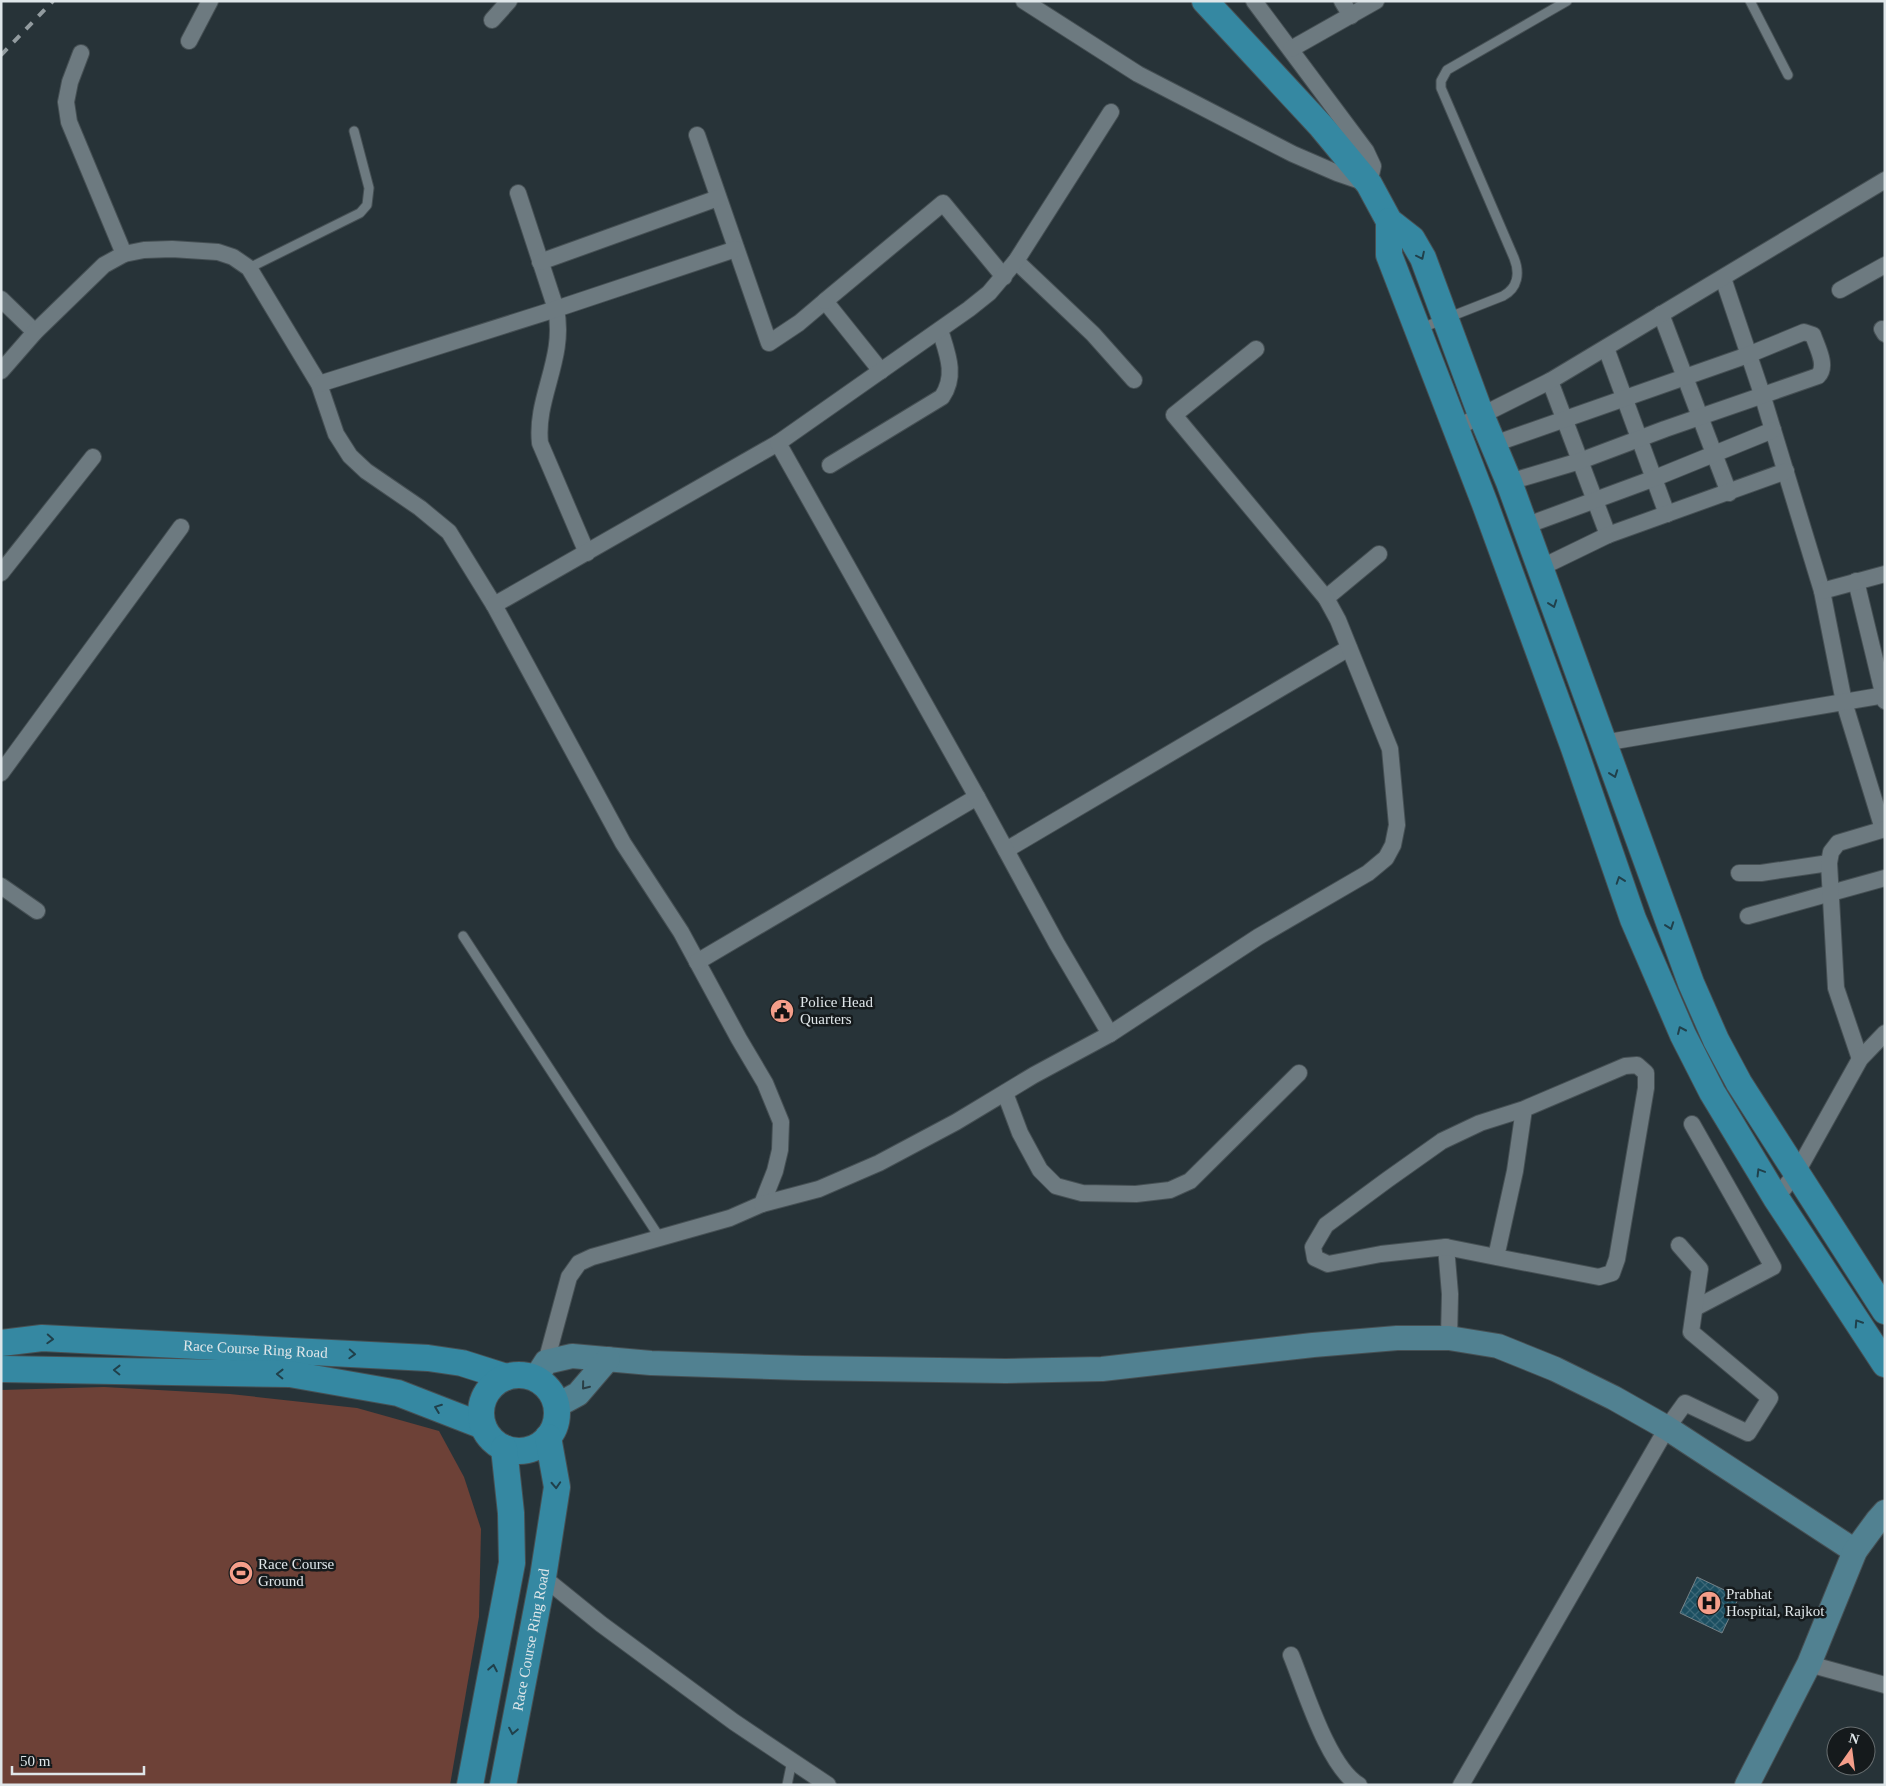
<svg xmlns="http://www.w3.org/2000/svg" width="1886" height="1786" font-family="Georgia,serif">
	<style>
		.pitch { fill: #6d4137 }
		.building { fill: url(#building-cross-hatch); stroke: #748187 }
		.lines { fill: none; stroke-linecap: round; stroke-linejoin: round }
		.lane-casing { stroke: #465054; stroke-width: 11 }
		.street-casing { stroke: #465054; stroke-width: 18 }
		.secondary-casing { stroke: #465054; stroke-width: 26 }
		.primary-casing { stroke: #465054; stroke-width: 28 }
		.lane { stroke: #6d7a80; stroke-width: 9 }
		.street { stroke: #6d7a80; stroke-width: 16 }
		.secondary { stroke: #518191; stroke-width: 24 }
		.primary { stroke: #3588a2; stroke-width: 26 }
		.rail { stroke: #929b9f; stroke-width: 4; stroke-dasharray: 9 9; stroke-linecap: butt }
		.oneway { stroke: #20404b }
		.oneway2 { stroke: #2a3e45 }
		.labels { text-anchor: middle; stroke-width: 5; stroke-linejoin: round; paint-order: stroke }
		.poi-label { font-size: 15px; fill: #dfe6e9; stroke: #151a1c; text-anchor: start }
		.street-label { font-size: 15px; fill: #dfe6e9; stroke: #151a1c }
	</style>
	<defs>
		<pattern id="building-cross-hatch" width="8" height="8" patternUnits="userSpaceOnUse" patternTransform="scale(1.25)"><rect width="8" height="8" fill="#1c4f61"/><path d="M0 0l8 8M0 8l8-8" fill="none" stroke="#3d6878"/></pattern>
	</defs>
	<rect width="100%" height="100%" fill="#273338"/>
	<polygon class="pitch" points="104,1387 230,1394 357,1408 439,1431 464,1477 481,1529 479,1617 450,1785 1,1785 1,1390"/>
	<polygon class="building" points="1697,1577 1739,1597 1722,1633 1680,1613"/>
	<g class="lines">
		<g class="lane-casing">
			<g id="lane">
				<polyline points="1750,1 1788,75"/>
				<polyline points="249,268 360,213 367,205 369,188 354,131"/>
				<path d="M1419 329 1503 296C1518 288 1520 273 1514 258L1441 88V81L1447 70 1567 1"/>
				<polyline points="463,936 660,1238"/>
				<polyline points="787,1785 792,1761"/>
			</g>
		</g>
		<g class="street-casing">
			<g id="street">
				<polyline points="1024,1 1138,74 1293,154 1337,173 1369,184 1373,166 1366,151 1254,1"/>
				<polyline points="1342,1 1351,16"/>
				<polyline points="492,20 509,1"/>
				<polyline points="189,41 210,1"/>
				<polyline points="1291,49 1376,1"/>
				<polyline points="81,53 70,82 66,102 69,122 124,254"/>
				<polyline points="697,135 769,343 799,323 825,301 881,371"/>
				<path d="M518 193 556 309C566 359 535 397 540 443L587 553"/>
				<polyline points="1016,261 1093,334 1134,380"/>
				<polyline points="540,262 718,198"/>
				<polyline points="1723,278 1762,394 1822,591 1844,702 1883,829"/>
				<polyline points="1840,290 1885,265"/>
				<polyline points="1,299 35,332"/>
				<polyline points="825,301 943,203 1004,277"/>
				<polyline points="1661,314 1729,493"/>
				<polyline points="1882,329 1885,334"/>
				<polyline points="1606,348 1667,514"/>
				<polyline points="1,371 35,332 104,265 124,254 144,250 172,249 218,252 233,257 249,268 319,384 336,434 350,456 366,471 420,508 449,532 494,605 623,843 681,932 739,1039 765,1083 781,1122 780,1150 775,1171 762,1204 730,1218 592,1257 579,1263 569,1277 546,1362"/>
				<polyline points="1550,381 1608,535"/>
				<polyline points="319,384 556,309 736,249"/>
				<polyline points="1456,428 1550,381 1885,180"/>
				<path d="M1494 444 1748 355 1804 332 1813 335C1817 347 1828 366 1818 376L1665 429 1580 461 1509 482"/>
				<path d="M830 465 942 397C957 375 947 353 940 330"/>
				<polyline points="1525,526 1655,478 1773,430"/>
				<polyline points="1540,568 1608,535 1786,471"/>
				<polyline points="1,573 93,457"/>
				<polyline points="1856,581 1885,701"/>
				<polyline points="1822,591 1885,574"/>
				<polyline points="1326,598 1379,554"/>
				<polyline points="494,605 778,443"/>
				<polyline points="1603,743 1885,695"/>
				<polyline points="1,773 181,527"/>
				<polyline points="1006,850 1349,648"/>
				<polyline points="1739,873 1761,873 1829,863"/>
				<polyline points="1,886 37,911"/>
				<polyline points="1748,916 1885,878"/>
				<polyline points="697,962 977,797"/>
				<polyline points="1110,1034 1258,937 1368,873 1386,858 1393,845 1397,825 1390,749 1338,620 1326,598 1174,415 1256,349"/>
				<polyline points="1860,1059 1836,988 1829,863 1831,852 1838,843 1885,829"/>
				<polyline points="1005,1093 1020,1133 1040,1170 1056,1186 1082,1193 1136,1194 1170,1190 1190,1181 1299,1073"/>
				<polyline points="1692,1124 1773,1267 1695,1308"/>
				<polyline points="1776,1198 1797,1172 1860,1059 1885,1033"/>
				<polyline points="762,1204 819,1189 879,1163 956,1122 1034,1075 1110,1034 1057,944 977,797 778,443 969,309 989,293 1016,261 1111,112"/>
				<polyline points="1446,1247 1450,1294 1449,1338"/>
				<polyline points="1496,1257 1599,1277 1612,1273 1617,1259 1646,1088 1646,1073 1637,1065 1625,1066 1524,1109 1480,1123 1442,1141 1387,1180 1326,1225 1313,1247 1315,1258 1328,1264 1381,1254 1446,1247 1496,1257 1515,1171 1524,1109"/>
				<polyline points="543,1577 601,1624 734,1722 828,1785"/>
				<path d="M1291 1655C1305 1689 1328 1767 1359 1785"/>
				<polyline points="1809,1664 1885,1685"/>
				<polyline points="1461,1785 1667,1428 1685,1403 1748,1433 1770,1398 1691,1332 1700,1269 1679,1245"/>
			</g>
		</g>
		<g class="secondary-casing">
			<g id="secondary">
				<polyline points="535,1379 546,1362 572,1356 651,1363 803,1368 1006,1371 1102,1369 1313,1345 1397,1338 1449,1338 1498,1346 1555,1369 1614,1398 1667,1428 1855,1551"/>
				<polyline points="556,1406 578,1394 608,1359"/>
				<polyline points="1747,1785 1809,1664 1855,1551 1877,1521 1885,1512"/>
			</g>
		</g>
		<g class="primary-casing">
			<g id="primary">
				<polyline points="1205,1 1321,126 1369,184 1389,221 1412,239 1423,258 1481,415 1509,482 1691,983 1716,1040 1739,1083 1885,1311"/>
				<polyline points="1389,221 1389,255 1485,504 1574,748 1633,919 1683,1035 1712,1092 1776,1198 1885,1364"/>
				<path id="s1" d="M1 1343 42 1338 428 1358 462 1363 506 1377"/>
				<polyline points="1,1369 290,1374 398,1393 483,1426"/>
				<circle cx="519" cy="1413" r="38"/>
				<polyline points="470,1785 512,1563 511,1513 504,1448"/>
				<path id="s2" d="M503 1785 543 1577 557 1487 548 1437"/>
			</g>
		</g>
		<use href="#lane" class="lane"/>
		<use href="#street" class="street"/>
		<use href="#secondary" class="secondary"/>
		<use href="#primary" class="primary"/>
		<polyline class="rail" points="1,55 53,1"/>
	</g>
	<defs><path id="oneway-chevron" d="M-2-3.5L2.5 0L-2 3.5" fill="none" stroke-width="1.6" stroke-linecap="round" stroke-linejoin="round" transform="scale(1.25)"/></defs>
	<g class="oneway">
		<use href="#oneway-chevron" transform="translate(1421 256) rotate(64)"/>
		<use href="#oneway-chevron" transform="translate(1553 604) rotate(70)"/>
		<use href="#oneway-chevron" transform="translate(1614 774) rotate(70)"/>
		<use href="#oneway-chevron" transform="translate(1620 880) rotate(-109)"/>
		<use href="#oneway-chevron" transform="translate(1670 926) rotate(70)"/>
		<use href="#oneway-chevron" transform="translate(1681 1030) rotate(-114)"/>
		<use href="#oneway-chevron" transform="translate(1760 1172) rotate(-121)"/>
		<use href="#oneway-chevron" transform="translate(1858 1323) rotate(-123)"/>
		<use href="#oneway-chevron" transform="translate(50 1339) rotate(3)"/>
		<use href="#oneway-chevron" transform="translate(352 1354) rotate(3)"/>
		<use href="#oneway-chevron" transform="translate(117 1370) rotate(-179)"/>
		<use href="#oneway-chevron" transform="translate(280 1374) rotate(-179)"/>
		<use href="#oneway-chevron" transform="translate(438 1408) rotate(-159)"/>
		<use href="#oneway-chevron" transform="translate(556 1485) rotate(87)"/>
		<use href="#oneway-chevron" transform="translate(493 1668) rotate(-79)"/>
		<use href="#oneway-chevron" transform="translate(513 1731) rotate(101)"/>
	</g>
	<use class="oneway2" href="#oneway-chevron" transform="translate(585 1386) rotate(129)"/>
	<defs>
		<g id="civic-disc" transform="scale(1.25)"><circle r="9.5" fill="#f49e8a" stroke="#151a1c"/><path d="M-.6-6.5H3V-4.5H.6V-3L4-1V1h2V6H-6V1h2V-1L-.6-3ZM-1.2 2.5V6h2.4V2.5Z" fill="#111"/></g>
		<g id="stadium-disc" transform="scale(1.25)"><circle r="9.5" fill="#f49e8a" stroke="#151a1c"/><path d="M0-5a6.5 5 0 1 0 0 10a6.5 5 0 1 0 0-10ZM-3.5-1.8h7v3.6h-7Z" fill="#111"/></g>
		<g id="hospital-disc" transform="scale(1.25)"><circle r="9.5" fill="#f49e8a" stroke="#151a1c"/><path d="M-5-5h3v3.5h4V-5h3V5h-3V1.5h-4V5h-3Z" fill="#111"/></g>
	</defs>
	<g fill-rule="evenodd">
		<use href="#civic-disc" x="782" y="1011"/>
		<use href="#stadium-disc" x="241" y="1573"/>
		<use href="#hospital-disc" x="1709" y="1603"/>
	</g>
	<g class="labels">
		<g class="poi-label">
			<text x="800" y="1007">Police Head<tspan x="800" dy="17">Quarters</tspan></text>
			<text x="258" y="1569">Race Course<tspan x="258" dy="17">Ground</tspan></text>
			<text x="1726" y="1599">Prabhat<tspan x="1726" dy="17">Hospital, Rajkot</tspan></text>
		</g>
		<g class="street-label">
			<text dy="5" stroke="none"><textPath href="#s1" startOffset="255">Race Course Ring Road</textPath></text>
			<text dy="5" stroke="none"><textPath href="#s2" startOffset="148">Race Course Ring Road</textPath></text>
		</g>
	</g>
	<rect width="1886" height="1786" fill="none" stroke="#dfe6e9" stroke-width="5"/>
	<g transform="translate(1851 1751) rotate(14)"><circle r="24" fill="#151a1c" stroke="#666c6e"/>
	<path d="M0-4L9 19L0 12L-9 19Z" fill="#f49e8a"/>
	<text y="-8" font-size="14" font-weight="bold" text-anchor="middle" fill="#dfe6e9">N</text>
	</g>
	<path d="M12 1766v8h132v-8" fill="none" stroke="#dfe6e9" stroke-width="2.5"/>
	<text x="20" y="1766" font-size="15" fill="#dfe6e9" stroke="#151a1c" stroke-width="4" paint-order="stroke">50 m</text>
</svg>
